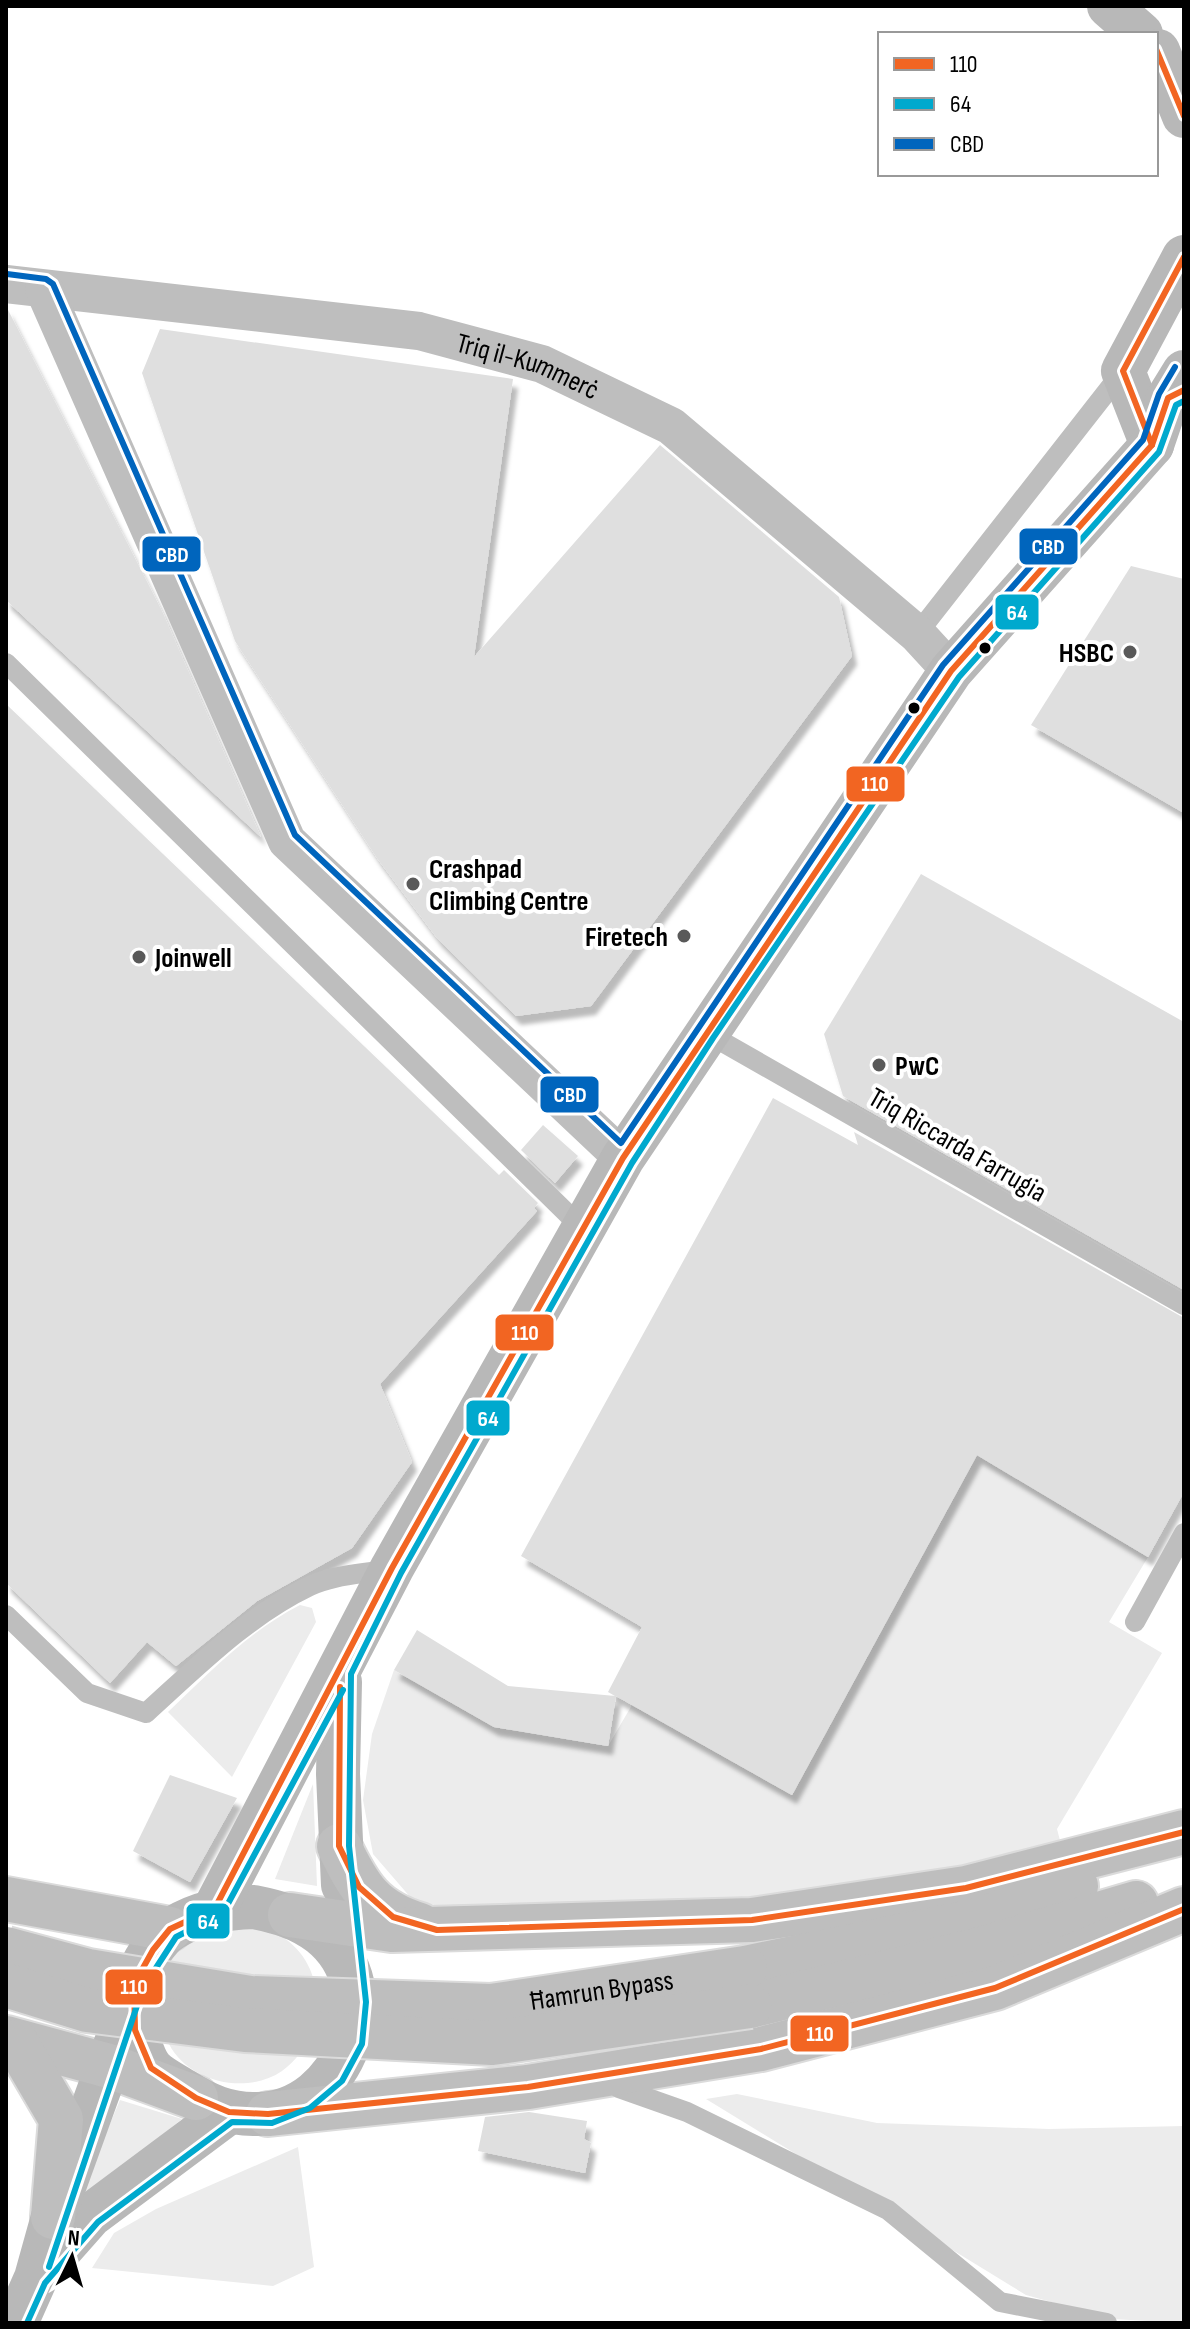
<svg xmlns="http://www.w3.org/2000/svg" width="1190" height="2329" font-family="'Sofia Sans Condensed',sans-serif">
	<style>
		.green { fill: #ececec }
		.building { fill: #dfdfdf; filter: url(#shadow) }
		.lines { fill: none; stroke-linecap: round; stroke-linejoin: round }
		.highway-casing { stroke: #dbdbdb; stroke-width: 48 }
		.lane { stroke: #bebebe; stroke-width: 20 }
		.street { stroke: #bebebe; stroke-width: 38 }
		.secondary { stroke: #b8b8b8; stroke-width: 44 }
		.highway { stroke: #bebebe; stroke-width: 44 }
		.highway-bridge-casing { stroke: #dbdbdb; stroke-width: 48; stroke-linecap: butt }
		.highway-bridge { stroke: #bebebe; stroke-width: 44 }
		.bus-1-casing { stroke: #fff; stroke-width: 12 }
		.bus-2-casing { stroke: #fff; stroke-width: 12 }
		.bus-3-casing { stroke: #fff; stroke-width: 12 }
		.bus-1 { stroke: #f26522; stroke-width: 6 }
		.bus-2 { stroke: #00a9ce; stroke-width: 6 }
		.bus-3 { stroke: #0065bd; stroke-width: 6 }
		.bus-dot { fill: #000; stroke: #fff; stroke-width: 3 }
		.poi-dot { fill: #595959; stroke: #fff; stroke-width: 3 }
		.labels { text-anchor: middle; stroke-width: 8; stroke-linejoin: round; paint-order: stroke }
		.street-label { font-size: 28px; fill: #000; stroke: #fff }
		.poi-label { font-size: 28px; font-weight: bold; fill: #000; stroke: #fff; text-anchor: start }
		.line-badge { stroke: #fff; stroke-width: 3 }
		.badge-label { font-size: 22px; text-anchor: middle; font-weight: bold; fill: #fff }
	</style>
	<defs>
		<filter id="shadow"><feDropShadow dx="5" dy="9" stdDeviation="2" flood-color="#0004"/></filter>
	</defs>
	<rect width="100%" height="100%" fill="#fff"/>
	<g class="green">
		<polygon points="977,1455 1148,1557 1109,1622 1162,1653 1057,1829 1063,1852 727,1910 467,1915 411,1898 373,1854 363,1800 372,1734 394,1670 494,1727 608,1746 632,1705 792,1795"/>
		<path d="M300 1605 312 1608 316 1622 232 1777 168 1712C209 1673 249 1631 300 1605Z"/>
		<polygon points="313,1784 317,1886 275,1879"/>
		<path d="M228 1924C243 1927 268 1928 281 1936 330 1966 327 2039 282 2071 247 2095 189 2083 169 2044 166 2037 165 1973 169 1965 171 1959 179 1950 184 1946 196 1937 214 1931 228 1924Z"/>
		<polygon points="737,2094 877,2123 1049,2129 1184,2126 1184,2323 1112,2319 1026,2295 706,2099"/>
		<polygon points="120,2100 182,2119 75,2206"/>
		<polygon points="298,2147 314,2267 273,2286 92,2268 114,2233 156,2209"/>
	</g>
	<g class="building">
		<polygon points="6,306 162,611 261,837 6,600"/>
		<polygon points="160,329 513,379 474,657 660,445 839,597 852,656 591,1006 516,1016 437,938 377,858 235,641 142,373"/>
		<polygon points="1131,566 1184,579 1184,813 1031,725"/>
		<polygon points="6,704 499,1175 504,1170 538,1203 534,1208 537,1211 380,1384 412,1462 352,1548 257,1601 176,1666 147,1642 110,1683 6,1583"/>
		<polygon points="921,874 1184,1022 1184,1290 843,1096 824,1034"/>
		<polygon points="773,1098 858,1145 854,1132 1184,1318 1184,1492 1148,1557 977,1455 792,1795 616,1696 608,1746 494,1727 394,1670 417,1630 508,1686 615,1696 608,1692 642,1627 521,1556"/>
		<polygon points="543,1125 578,1156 555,1183 521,1150"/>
		<polygon points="170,1775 237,1798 190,1882 133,1851"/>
		<polygon points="529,2112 587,2121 584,2139 591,2143 585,2173 478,2151 485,2117"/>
	</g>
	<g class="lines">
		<g class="highway-casing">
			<g id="highway">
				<path d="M339 1846C359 1888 373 1911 420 1925"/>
				<polyline points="6,1899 170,1929"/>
				<polyline points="290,1915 392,1930 752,1920 966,1888 1184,1832"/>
				<polyline points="745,1968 978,1920 1076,1886"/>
				<polyline points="750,2006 984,1948 1136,1903"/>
				<polyline points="6,2038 109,2066 196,2098"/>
				<polyline points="16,2042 61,2119 53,2217"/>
				<polyline points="268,2114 528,2087 761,2049 995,1988 1184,1909"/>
			</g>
		</g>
		<g class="lane">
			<polyline points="917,634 1123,371"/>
			<polyline points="6,663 583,1229"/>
			<polyline points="705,1032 1184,1305"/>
			<path d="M6 1615 87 1693 146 1713C197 1667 247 1616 310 1586 332 1575 364 1574 388 1569"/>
			<polyline points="1135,1622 1184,1533"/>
			<polyline points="618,2076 619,2088 687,2112 888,2210 1000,2302 1107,2323"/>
		</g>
		<g class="street">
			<path id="s1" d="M6 284 419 331 542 364 671 426 917 634 951 671"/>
			<polyline points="44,289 287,841 623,1158"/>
		</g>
		<g class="secondary">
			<polyline points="1109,6 1141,34"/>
			<polyline points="1158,51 1184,116"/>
			<polyline points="1152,445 1123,371 1184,257"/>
			<polyline points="340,1682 338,1774 343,1885"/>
			<path d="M254 1907C279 1912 300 1918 321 1934 391 1990 345 2113 257 2114 229 2115 206 2105 183 2090 174 2084 161 2078 153 2070 138 2055 129 2002 135 1982 141 1965 157 1937 173 1928 200 1912 223 1908 254 1907Z"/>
			<polyline points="215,1908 392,1568 623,1158 951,671 1152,445 1168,398 1184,372"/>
			<polyline points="45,2267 91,2215 229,2112"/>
			<polyline points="16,2323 36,2278 53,2217 121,2029"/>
		</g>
		<use href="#highway" class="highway"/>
		<g class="highway-bridge-casing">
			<g id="highway-bridge">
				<path id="s2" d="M6 1949 88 1971 250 1998 491 2006 745 1968"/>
				<polyline points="6,1985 87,2010 245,2030 492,2043 750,2006"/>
			</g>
		</g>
		<use href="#highway-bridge" class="highway-bridge"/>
		<g class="bus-1-casing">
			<g id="bus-1">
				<polyline points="1156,49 1184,116"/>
				<polyline points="1184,390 1168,398 1152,445 951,671 623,1158 392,1568 215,1908 170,1929 153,1950 134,1984 135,2030 151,2068 196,2098 229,2112 268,2114 528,2087 761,2049 995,1988 1184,1909"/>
				<polyline points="1152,445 1123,371 1184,257"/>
				<polyline points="340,1687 339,1846 359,1887 393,1917 437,1930 752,1920 966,1888 1184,1832"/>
			</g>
		</g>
		<g class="bus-2-casing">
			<g id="bus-2">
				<polyline points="49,2267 143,1988 176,1937 223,1913 343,1690"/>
				<polyline points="27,2323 45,2283 98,2222 232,2122 272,2123 310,2108 342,2081 362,2044 366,2002 349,1846 351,1674 401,1573 632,1163 713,1038 959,677 1159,452 1176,405 1184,401"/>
			</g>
		</g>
		<g class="bus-3-casing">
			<polyline id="bus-3" points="7,274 46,279 53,284 295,835 621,1143 943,665 1143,440 1159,394 1175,367"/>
		</g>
		<use href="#bus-1" class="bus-1"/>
		<use href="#bus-2" class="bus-2"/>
		<use href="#bus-3" class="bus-3"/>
	</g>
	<g class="bus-dot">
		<circle cx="985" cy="648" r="7"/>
		<circle cx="914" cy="708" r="7"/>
	</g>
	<g class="poi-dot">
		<circle cx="1130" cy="652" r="8"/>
		<circle cx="413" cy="884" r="8"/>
		<circle cx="684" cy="936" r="8"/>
		<circle cx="139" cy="957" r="8"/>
		<circle cx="879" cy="1065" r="8"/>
	</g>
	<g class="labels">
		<g class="street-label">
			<text dy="10" stroke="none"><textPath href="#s1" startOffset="530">Triq il-Kummerċ</textPath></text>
			<text transform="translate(958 1144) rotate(30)" y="10">Triq Riccarda Farrugia</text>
			<text dy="10" stroke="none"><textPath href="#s2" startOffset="602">Ħamrun Bypass</textPath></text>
		</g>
		<g class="poi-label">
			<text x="1114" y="662" text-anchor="end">HSBC</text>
			<text x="429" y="878">Crashpad<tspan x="429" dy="32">Climbing Centre</tspan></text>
			<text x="668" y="946" text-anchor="end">Firetech</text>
			<text x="155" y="967">Joinwell</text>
			<text x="895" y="1075">PwC</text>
		</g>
	</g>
	<g class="line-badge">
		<rect x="1018" y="527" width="61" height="39" rx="8" fill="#0065bd"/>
		<rect x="141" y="535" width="61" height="38" rx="8" fill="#0065bd"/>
		<rect x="994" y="593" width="46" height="38" rx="8" fill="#00a9ce"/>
		<rect x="845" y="765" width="61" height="38" rx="8" fill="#f26522"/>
		<rect x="539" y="1075" width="61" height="39" rx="8" fill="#0065bd"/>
		<rect x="494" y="1313" width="61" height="39" rx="8" fill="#f26522"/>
		<rect x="465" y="1399" width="46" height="38" rx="8" fill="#00a9ce"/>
		<rect x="185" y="1902" width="46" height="38" rx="8" fill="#00a9ce"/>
		<rect x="104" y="1968" width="60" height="38" rx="8" fill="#f26522"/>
		<rect x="789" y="2014" width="61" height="39" rx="8" fill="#f26522"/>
	</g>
	<g class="badge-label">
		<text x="1048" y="554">CBD</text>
		<text x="172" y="562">CBD</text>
		<text x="1017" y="620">64</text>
		<text x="875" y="791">110</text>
		<text x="570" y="1102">CBD</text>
		<text x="525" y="1340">110</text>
		<text x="488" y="1426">64</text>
		<text x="208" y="1929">64</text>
		<text x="134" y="1994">110</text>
		<text x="820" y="2041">110</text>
	</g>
	<rect width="1190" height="2329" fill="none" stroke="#000000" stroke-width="16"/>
	<rect x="878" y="32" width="280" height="144" fill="#ffffff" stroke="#999999" stroke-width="2"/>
	<rect x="894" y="58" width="40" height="12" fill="#f26522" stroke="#999999" stroke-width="2"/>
	<text x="950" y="72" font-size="24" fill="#000000">110</text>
	<rect x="894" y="98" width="40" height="12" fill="#00a9ce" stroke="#999999" stroke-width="2"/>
	<text x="950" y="112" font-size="24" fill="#000000">64</text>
	<rect x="894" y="138" width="40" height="12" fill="#0065bd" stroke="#999999" stroke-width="2"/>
	<text x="950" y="152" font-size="24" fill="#000000">CBD</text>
	<g transform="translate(72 2257) rotate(5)" stroke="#ffffff" stroke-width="6" paint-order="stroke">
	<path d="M0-6L14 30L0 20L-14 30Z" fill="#000000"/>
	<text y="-12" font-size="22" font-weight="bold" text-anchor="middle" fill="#000000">N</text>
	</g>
</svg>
